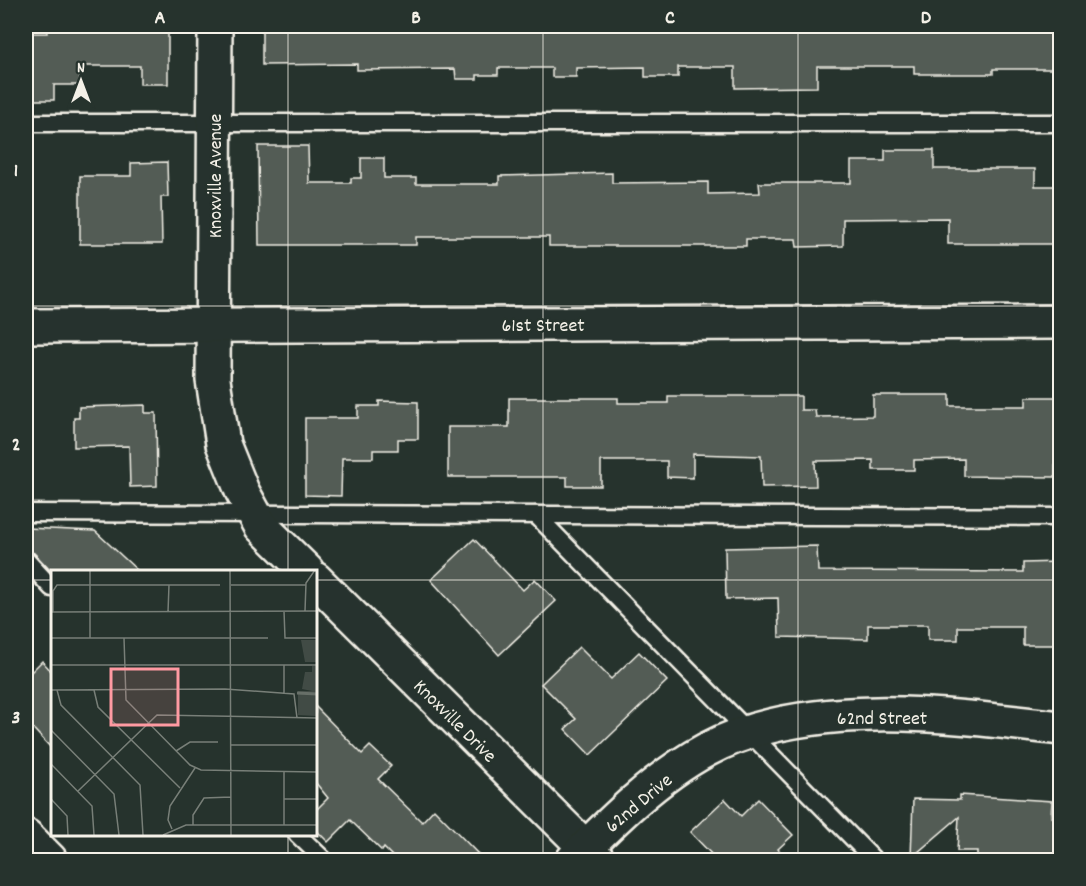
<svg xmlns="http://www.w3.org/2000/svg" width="1086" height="886" font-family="Dekko,sans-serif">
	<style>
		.building { fill: #525c55; stroke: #f4f1e8; stroke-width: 1.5 }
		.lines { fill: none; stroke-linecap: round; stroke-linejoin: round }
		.lane-casing { stroke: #f4f1e8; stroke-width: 21 }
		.street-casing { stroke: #f4f1e8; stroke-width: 38 }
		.lane { stroke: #26332d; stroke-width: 16 }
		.street { stroke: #26332d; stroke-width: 33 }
		.grid { fill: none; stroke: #f4f1e8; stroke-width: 1.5; stroke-opacity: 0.55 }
		.labels { text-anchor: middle; stroke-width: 4.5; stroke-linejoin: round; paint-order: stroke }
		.street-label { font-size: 20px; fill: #f4f1e8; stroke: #26332d }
		.inset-river { fill: none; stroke: #676f68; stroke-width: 3 }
		.inset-road { fill: none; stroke: #787f78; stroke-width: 1.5 }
		.view { fill: #ff9aa2; fill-opacity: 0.15; stroke: #ff9aa2; stroke-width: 3 }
		.inset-edge { fill: none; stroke: #f4f1e8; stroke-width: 3 }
		.neatline { fill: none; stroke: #f4f1e8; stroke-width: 2 }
		.grid-label { font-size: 20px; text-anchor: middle; font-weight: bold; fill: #f4f1e8 }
	</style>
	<rect width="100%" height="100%" fill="#26332d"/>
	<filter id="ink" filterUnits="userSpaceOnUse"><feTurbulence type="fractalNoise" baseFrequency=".0167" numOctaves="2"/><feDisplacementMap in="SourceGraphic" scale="12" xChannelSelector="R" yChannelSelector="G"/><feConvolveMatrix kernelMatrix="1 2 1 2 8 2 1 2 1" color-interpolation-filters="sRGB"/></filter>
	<g filter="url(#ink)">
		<g class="building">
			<polygon points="47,26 168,26 168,84 140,84 140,66 80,66 80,85 54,85 54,100 26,100 26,38 31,38 31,33 47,33"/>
			<polygon points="262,26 1060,26 1060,69 993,69 993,74 914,74 914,66 817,66 817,87 735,88 735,67 678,67 678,77 645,77 645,67 576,68 576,77 552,77 552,68 498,68 498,75 477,75 477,79 456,79 455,69 357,70 357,64 262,65"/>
			<polygon points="258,146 308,146 309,183 351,183 351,178 361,178 361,158 384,158 384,178 416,178 416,184 499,184 499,176 612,173 612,183 708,182 708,194 760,193 759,183 851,183 851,161 885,161 885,150 934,150 934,169 1035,169 1035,186 1060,186 1060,244 948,244 948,218 843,219 843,246 797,247 796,239 746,239 746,246 549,246 549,237 416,237 416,245 259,245"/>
			<polygon points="167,162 168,197 161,197 162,244 80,244 80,176 131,176 131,163"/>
			<polygon points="873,395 950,395 950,406 1026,406 1026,397 1056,397 1055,477 964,476 964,459 914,460 914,470 873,470 873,460 815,461 816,486 762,487 761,456 693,454 693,478 667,477 667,461 601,461 601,486 567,486 567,477 448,477 448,427 509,427 509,398 618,398 618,403 668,403 668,396 801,396 801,410 815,410 816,417 873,416"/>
			<polygon points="379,401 418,402 418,439 398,439 398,450 373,450 373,458 342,458 341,496 305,495 305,418 358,418 358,406 379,406"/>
			<polygon points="145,405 145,413 156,413 157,486 130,487 129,446 74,447 74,418 79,418 79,407"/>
			<polygon points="26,528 95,531 138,571 51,571 34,553 26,550"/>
			<polygon points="474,539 523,590 535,579 556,601 499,655 431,580"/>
			<polygon points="817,546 818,571 1023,572 1023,563 1060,562 1060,637 1055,637 1055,645 1023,645 1023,627 958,627 958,640 928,640 928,625 868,625 868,639 779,637 778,598 726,599 725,548"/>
			<polygon points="579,647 611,679 639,652 667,681 590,755 565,729 576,719 541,684"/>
			<polygon points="42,661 52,672 52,749 26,721 26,677"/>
			<polygon points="315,706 362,754 370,746 391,766 378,779 422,822 434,809 485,861 397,861 384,848 382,851 350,820 328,842 315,829 315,811 328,798 315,782"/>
			<polygon points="960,795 1052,801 1051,817 1060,818 1060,861 977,861 977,851 957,851 959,817 911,858 913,799 960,800"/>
			<polygon points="725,799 741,816 758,799 793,835 778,849 789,861 718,861 690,832"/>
		</g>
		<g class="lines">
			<g class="lane-casing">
				<g id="lane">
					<polyline points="26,123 1060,123"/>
					<polyline points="26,513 1060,517"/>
					<polyline points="536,515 874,860"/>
					<polyline points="26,560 52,588"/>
					<polyline points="297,834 324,860"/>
				</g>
			</g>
			<g class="street-casing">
				<g id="street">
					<polyline points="215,26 213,380 223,444 242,491 261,526 307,571"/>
					<polyline points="26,326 1060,322"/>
					<polyline points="315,579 598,860"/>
					<polyline points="26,836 50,860"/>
					<path d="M573 860C613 820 656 777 706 750 806 696 952 715 1060 728"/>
				</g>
			</g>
			<use href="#lane" class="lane"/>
			<use href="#street" class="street"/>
		</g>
	</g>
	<path class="grid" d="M288 26V571M543 26V860M798 26V860M26 306H1060M26 580H52M315 580H1060M288 834V860"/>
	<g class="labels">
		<g class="street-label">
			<text transform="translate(214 176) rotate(-90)" y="7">Knoxville Avenue</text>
			<text x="543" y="331">61st Street</text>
			<text x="882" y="724">62nd Street</text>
			<text transform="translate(456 720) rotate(45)" y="7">Knoxville Drive</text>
			<text transform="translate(638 802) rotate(-40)" y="7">62nd Drive</text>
		</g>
	</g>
	<g transform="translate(51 570)">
		<rect width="266" height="266" fill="#26332d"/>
		<path d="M250 70H265V92H254ZM261 96H265V146L247 145V121H261L251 119 254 102H261Z" fill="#414b45"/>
		<path class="inset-river" d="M246 123 266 124"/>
		<path class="inset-road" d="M39 0V68M179 0 180 265M180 15H255M233 41 234 68H266M254 41 255 13 264 0M0 42 266 41M2 42V21L6 15H169M117 42 118 15M0 68H217M73 68 75 130 139 195 150 200 266 202M0 95H266M0 120 174 119 243 124 246 148M6 120 10 135 89 215 92 265M43 120 47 137 129 218M233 123V95M0 160 63 224 68 265M180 175H266M125 181 139 172H167M0 194 41 236 43 265M27 221 106 145 266 148M0 229 16 246 17 265M233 229H266M142 255V245L153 228 180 227M233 255V202M121 259 117 250 119 236 144 198M112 265 135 255H266"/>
		<path class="view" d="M60 99H127V155H60Z"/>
		<rect width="266" height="266" class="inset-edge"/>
	</g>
	<rect width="1086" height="886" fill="none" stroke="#26332d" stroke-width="66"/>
	<g transform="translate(81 81)" stroke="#26332d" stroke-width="4.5" paint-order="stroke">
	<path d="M0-4.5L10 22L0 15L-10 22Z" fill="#f4f1e8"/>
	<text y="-9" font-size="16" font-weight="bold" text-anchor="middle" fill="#f4f1e8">N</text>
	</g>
	<rect x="33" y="33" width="1020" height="820" class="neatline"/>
	<g class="grid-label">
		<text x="160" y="23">A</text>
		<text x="416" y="23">B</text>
		<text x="670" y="23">C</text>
		<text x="926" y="23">D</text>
		<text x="16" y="176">1</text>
		<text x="16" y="450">2</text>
		<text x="16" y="723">3</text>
	</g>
</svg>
